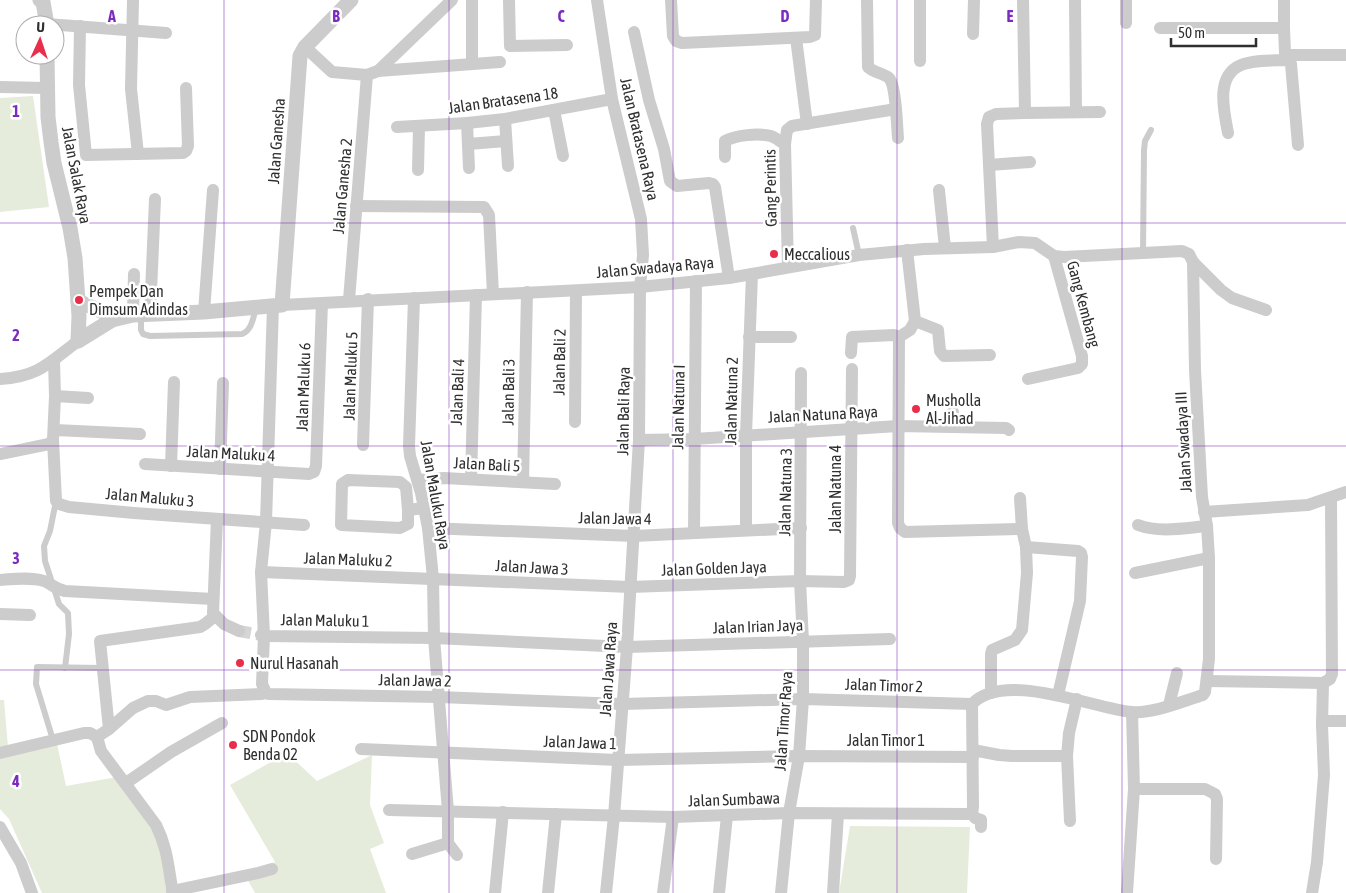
<svg xmlns="http://www.w3.org/2000/svg" width="1346" height="893" font-family="'Asap Condensed',sans-serif">
	<style>
		.green { fill: #e6ecdc }
		.lines { fill: none; stroke-linecap: round; stroke-linejoin: round }
		.minor-tunnel { stroke: #d5d5d5; stroke-width: 12; stroke-dasharray: 12 6; stroke-linecap: butt }
		.service { stroke: #ccc; stroke-width: 6 }
		.minor { stroke: #ccc; stroke-width: 12 }
		.tertiary { stroke: #ccc; stroke-width: 15 }
		.grid { fill: none; stroke: #7b2cbf; stroke-width: 1; stroke-opacity: 0.55 }
		.poi-dot { fill: #e82e4a; stroke: #fff; stroke-width: 2 }
		.labels { text-anchor: middle; stroke-width: 5; stroke-linejoin: round; paint-order: stroke }
		.street-label { font-size: 16px; fill: #2f2f2f; stroke: #fff }
		.poi-label { font-size: 16px; fill: #2f2f2f; stroke: #fff; text-anchor: start }
		.grid-label { font-size: 16px; text-anchor: middle; font-weight: bold; fill: #7b2cbf; stroke: #fff; stroke-width: 5; stroke-linejoin: round; paint-order: stroke }
	</style>
	<rect width="100%" height="100%" fill="#fff"/>
	<g class="green">
		<polygon points="33,96 49,207 0,212 0,98"/>
		<polygon points="0,700 4,700 8,747 56,739 66,786 117,777 164,836 171,893 42,893 9,819 0,809"/>
		<polygon points="287,753 317,781 372,755 370,805 384,843 370,849 386,893 255,893 245,875 275,862 230,785"/>
		<polygon points="850,826 970,827 967,893 839,893"/>
	</g>
	<g class="lines">
		<polyline class="minor-tunnel" points="239,631 261,635"/>
		<g class="service">
			<polyline points="853,228 859,255"/>
			<polyline points="1143,253 1144,150 1145,141 1151,130"/>
			<path d="M141 315V330L143 334 150 336 242 334C252 330 253 318 256 308"/>
			<polyline points="56,501 50,531 44,546 45,561 59,604 68,613 69,634 65,668"/>
			<polyline points="53,740 36,684 37,667 102,668"/>
		</g>
		<g class="minor">
			<polyline points="133,0 131,89 138,154"/>
			<polyline points="472,0 472,63"/>
			<polyline points="509,0 510,46 567,45"/>
			<polyline points="597,0 612,99 641,219 643,255 640,287 639,440 627,647 614,816 606,893"/>
			<polyline points="671,0 673,36 676,41 682,43 810,37 815,35 816,0"/>
			<path d="M867 0 868 67C874 73 883 73 889 78 896 85 897 127 898 138"/>
			<polyline points="920,0 920,61"/>
			<polyline points="1023,0 1025,113 1100,112"/>
			<polyline points="1075,0 1076,112"/>
			<polyline points="1126,23 1126,0"/>
			<polyline points="47,24 166,33"/>
			<polyline points="80,26 79,85 86,155 183,153 186,151 188,146 186,88"/>
			<polyline points="1160,28 1284,28 1284,0"/>
			<polyline points="634,32 649,100 664,149 670,181 677,186 709,183 713,184 715,187 729,278"/>
			<polyline points="973,34 974,0"/>
			<polyline points="796,38 807,124"/>
			<polyline points="305,47 332,72 367,75"/>
			<polyline points="1285,55 1346,55"/>
			<polyline points="1289,60 1291,64 1298,145"/>
			<polyline points="378,71 452,0"/>
			<polyline points="367,75 378,71 500,62"/>
			<polyline points="0,87 47,88"/>
			<polyline points="554,110 563,156"/>
			<polyline points="505,119 508,166"/>
			<polyline points="467,123 469,168"/>
			<polyline points="397,127 467,123 505,119 612,99"/>
			<path d="M1228 133C1224 111 1215 76 1241 65 1255 59 1274 61 1289 60L1285 53 1284 28"/>
			<polyline points="468,144 506,141"/>
			<path d="M725 157V141C736 135 758 133 771 136 776 138 781 142 785 144"/>
			<polyline points="989,165 1030,162"/>
			<polyline points="418,170 419,126"/>
			<polyline points="939,190 945,248"/>
			<polyline points="356,206 484,207 489,215 493,294"/>
			<polyline points="993,247 987,124 989,117 996,114 1025,113"/>
			<polyline points="1193,262 1221,290 1232,298 1266,310"/>
			<polyline points="788,267 785,144 787,130 792,126 896,109"/>
			<polyline points="414,298 409,446 410,456 421,493 428,528 433,578 434,638 448,811 448,843 457,855"/>
			<polyline points="349,300 367,75"/>
			<path d="M282 305 640 287 729 278 859 255 924 249 993 247 1019 242 1035 243 1054 256 1064 257 1182 251 1189 254 1193 262 1195 370 1202 497 1207 526 1209 558V659L1205 692 1203 695C1183 701 1153 714 1132 712 1092 708 1004 670 972 704"/>
			<polyline points="273,306 266,522 261,572 264,636 434,638 627,647 890,639"/>
			<polyline points="204,312 213,190"/>
			<polyline points="133,315 134,274"/>
			<polyline points="150,315 155,199"/>
			<polyline points="915,321 938,330 940,351 944,356 990,355"/>
			<polyline points="749,337 791,337"/>
			<polyline points="899,337 898,523 900,528 905,532 1022,529"/>
			<polyline points="899,337 910,330 915,321 907,250"/>
			<polyline points="851,353 852,337 894,335 899,337"/>
			<polyline points="54,361 55,396 53,440 56,501 59,504 69,507 134,513 304,525"/>
			<path d="M0 379C38 377 49 363 78 341"/>
			<polyline points="1028,379 1078,368 1082,364 1082,356 1054,256"/>
			<polyline points="55,396 88,398"/>
			<polyline points="575,422 576,291"/>
			<polyline points="952,427 953,412"/>
			<polyline points="55,430 140,434"/>
			<polyline points="639,440 694,439 898,426 1006,428 1009,430"/>
			<polyline points="363,445 368,299"/>
			<polyline points="0,454 49,444 53,440"/>
			<polyline points="145,464 309,474 314,472 316,466 322,303"/>
			<polyline points="171,466 174,382"/>
			<polyline points="220,469 223,383"/>
			<polyline points="471,479 476,295"/>
			<polyline points="418,480 444,478 555,484"/>
			<polyline points="523,482 527,292"/>
			<polyline points="408,510 406,487 400,482 348,480 342,484 341,525 400,528 408,524 408,510 424,508"/>
			<polyline points="1204,512 1308,505 1346,492"/>
			<polyline points="217,519 213,613 224,624 239,631"/>
			<path d="M1138 525C1159 533 1185 528 1207 526"/>
			<polyline points="428,528 634,536 801,528"/>
			<polyline points="746,530 746,435 752,274"/>
			<polyline points="694,533 696,281"/>
			<polyline points="1026,547 1078,551 1081,553 1082,557 1080,601 1058,695"/>
			<polyline points="261,572 630,587 800,581 844,582 849,580 850,576 852,369"/>
			<polyline points="1135,573 1209,558"/>
			<path d="M0 580C14 579 30 577 44 581 52 584 55 589 65 591L213 599"/>
			<polyline points="0,614 30,615"/>
			<polyline points="261,635 264,636 262,684 266,693 269,694 439,697 622,704 803,699 972,704"/>
			<polyline points="1207,681 1323,683 1330,679 1332,674 1331,498"/>
			<polyline points="991,693 991,654 992,650 1015,640 1022,630 1027,573 1026,547 1022,529 1020,498"/>
			<polyline points="1169,705 1177,673"/>
			<polyline points="1322,721 1346,721"/>
			<polyline points="109,729 100,641 200,627 205,624 215,616"/>
			<polyline points="97,737 109,729 133,708 148,701 156,701 166,705 190,697 262,694 266,693"/>
			<path d="M97 737 101 751 156 825C168 849 168 867 173 893"/>
			<polyline points="361,749 618,760 799,756 973,757"/>
			<polyline points="973,750 999,755 1012,756 1067,756"/>
			<polyline points="0,753 84,733 90,733 97,737"/>
			<polyline points="126,783 171,752 222,723"/>
			<polyline points="1134,789 1205,789 1215,794 1217,799 1216,859"/>
			<polyline points="389,810 673,817 789,813 968,814 972,813 973,807 972,704"/>
			<polyline points="972,813 975,818 981,820 981,827"/>
			<polyline points="1070,821 1067,756 1069,733 1077,699"/>
			<polyline points="0,827 21,863 32,893"/>
			<polyline points="412,854 448,843"/>
			<polyline points="172,891 258,873 272,869"/>
			<polyline points="495,893 503,812"/>
			<polyline points="548,893 556,814"/>
			<polyline points="663,893 673,817"/>
			<polyline points="719,893 727,816"/>
			<polyline points="781,893 789,813 799,756 803,699 803,641 800,581 801,373"/>
			<polyline points="833,893 838,814"/>
			<polyline points="1127,893 1134,789 1132,712"/>
			<polyline points="1312,893 1317,862 1324,775 1322,725 1323,683"/>
		</g>
		<g class="tertiary">
			<polyline points="40,0 43,2 47,25"/>
			<polyline points="47,55 48,117 51,142 54,163 70,228 75,258 79,316 78,341"/>
			<polyline points="78,301 103,312 112,320"/>
			<polyline points="78,341 112,320 133,315 204,312 282,305 300,56 305,47 351,0"/>
		</g>
	</g>
	<path class="grid" d="M224 0V893M449 0V893M673 0V893M897 0V893M1122 0V893M0 223H1346M0 446H1346M0 670H1346"/>
	<g class="poi-dot">
		<circle cx="774" cy="254" r="5"/>
		<circle cx="79" cy="300" r="5"/>
		<circle cx="916" cy="409" r="5"/>
		<circle cx="240" cy="663" r="5"/>
		<circle cx="233" cy="745" r="5"/>
	</g>
	<g class="labels">
		<g class="street-label">
			<text transform="translate(503 100) rotate(-8)" y="6">Jalan Bratasena 18</text>
			<text transform="translate(640 139) rotate(77)" y="6">Jalan Bratasena Raya</text>
			<text transform="translate(276 141) rotate(-86)" y="6">Jalan Ganesha</text>
			<text transform="translate(77 175) rotate(79)" y="6">Jalan Salak Raya</text>
			<text transform="translate(342 186) rotate(-85)" y="6">Jalan Ganesha 2</text>
			<text transform="translate(770 188) rotate(-91)" y="6">Gang Perintis</text>
			<text transform="translate(655 267) rotate(-5)" y="6">Jalan Swadaya Raya</text>
			<text transform="translate(1084 304) rotate(75)" y="6">Gang Kembang</text>
			<text transform="translate(559 362) rotate(-89)" y="6">Jalan Bali 2</text>
			<text transform="translate(350 376) rotate(-88)" y="6">Jalan Maluku 5</text>
			<text transform="translate(303 387) rotate(-88)" y="6">Jalan Maluku 6</text>
			<text transform="translate(457 392) rotate(-88)" y="6">Jalan Bali 4</text>
			<text transform="translate(508 392) rotate(-89)" y="6">Jalan Bali 3</text>
			<text transform="translate(731 401) rotate(-89)" y="6">Jalan Natuna 2</text>
			<text transform="translate(678 407) rotate(-89)" y="6">Jalan Natuna I</text>
			<text transform="translate(623 411) rotate(-89)" y="6">Jalan Bali Raya</text>
			<text transform="translate(823 414) rotate(-3)" y="6">Jalan Natuna Raya</text>
			<text transform="translate(1183 442) rotate(-93)" y="6">Jalan Swadaya III</text>
			<text transform="translate(231 453) rotate(3)" y="6">Jalan Maluku 4</text>
			<text transform="translate(487 464) rotate(3)" y="6">Jalan Bali 5</text>
			<text transform="translate(835 489) rotate(-90)" y="6">Jalan Natuna 4</text>
			<text transform="translate(785 492) rotate(-89)" y="6">Jalan Natuna 3</text>
			<text transform="translate(436 495) rotate(80)" y="6">Jalan Maluku Raya</text>
			<text transform="translate(150 497) rotate(5)" y="6">Jalan Maluku 3</text>
			<text transform="translate(615 518) rotate(1)" y="6">Jalan Jawa 4</text>
			<text transform="translate(348 559) rotate(2)" y="6">Jalan Maluku 2</text>
			<text transform="translate(532 567) rotate(3)" y="6">Jalan Jawa 3</text>
			<text transform="translate(714 568) rotate(-2)" y="6">Jalan Golden Jaya</text>
			<text transform="translate(325 620) rotate(1)" y="6">Jalan Maluku 1</text>
			<text transform="translate(758 626) rotate(-2)" y="6">Jalan Irian Jaya</text>
			<text transform="translate(608 669) rotate(-86)" y="6">Jalan Jawa Raya</text>
			<text transform="translate(415 680) rotate(1)" y="6">Jalan Jawa 2</text>
			<text transform="translate(884 685) rotate(2)" y="6">Jalan Timor 2</text>
			<text transform="translate(783 721) rotate(-86)" y="6">Jalan Timor Raya</text>
			<text x="886" y="746">Jalan Timor 1</text>
			<text transform="translate(580 742) rotate(2)" y="6">Jalan Jawa 1</text>
			<text transform="translate(734 799) rotate(-2)" y="6">Jalan Sumbawa</text>
		</g>
		<g class="poi-label">
			<text x="784" y="260">Meccalious</text>
			<text x="89" y="297">Pempek Dan<tspan x="89" dy="18">Dimsum Adindas</tspan></text>
			<text x="926" y="406">Musholla<tspan x="926" dy="18">Al-Jihad</tspan></text>
			<text x="250" y="669">Nurul Hasanah</text>
			<text x="243" y="742">SDN Pondok<tspan x="243" dy="18">Benda 02</tspan></text>
		</g>
	</g>
	<g class="grid-label">
		<text x="112" y="22">A</text>
		<text x="336" y="22">B</text>
		<text x="561" y="22">C</text>
		<text x="785" y="22">D</text>
		<text x="1010" y="22">E</text>
		<text x="16" y="117">1</text>
		<text x="16" y="341">2</text>
		<text x="16" y="564">3</text>
		<text x="16" y="787">4</text>
	</g>
	<g transform="translate(40 40) rotate(3)"><circle r="24" fill="#ffffff" stroke="#acacac"/>
	<path d="M0-4L9 19L0 12L-9 19Z" fill="#e82e4a"/>
	<text y="-8" font-size="14" font-weight="bold" text-anchor="middle" fill="#2f2f2f">U</text>
	</g>
	<path d="M1171 38v8h85v-8" fill="none" stroke="#2f2f2f" stroke-width="2.5"/>
	<text x="1178" y="38" font-size="15" fill="#2f2f2f" stroke="#ffffff" stroke-width="4" paint-order="stroke">50 m</text>
</svg>
